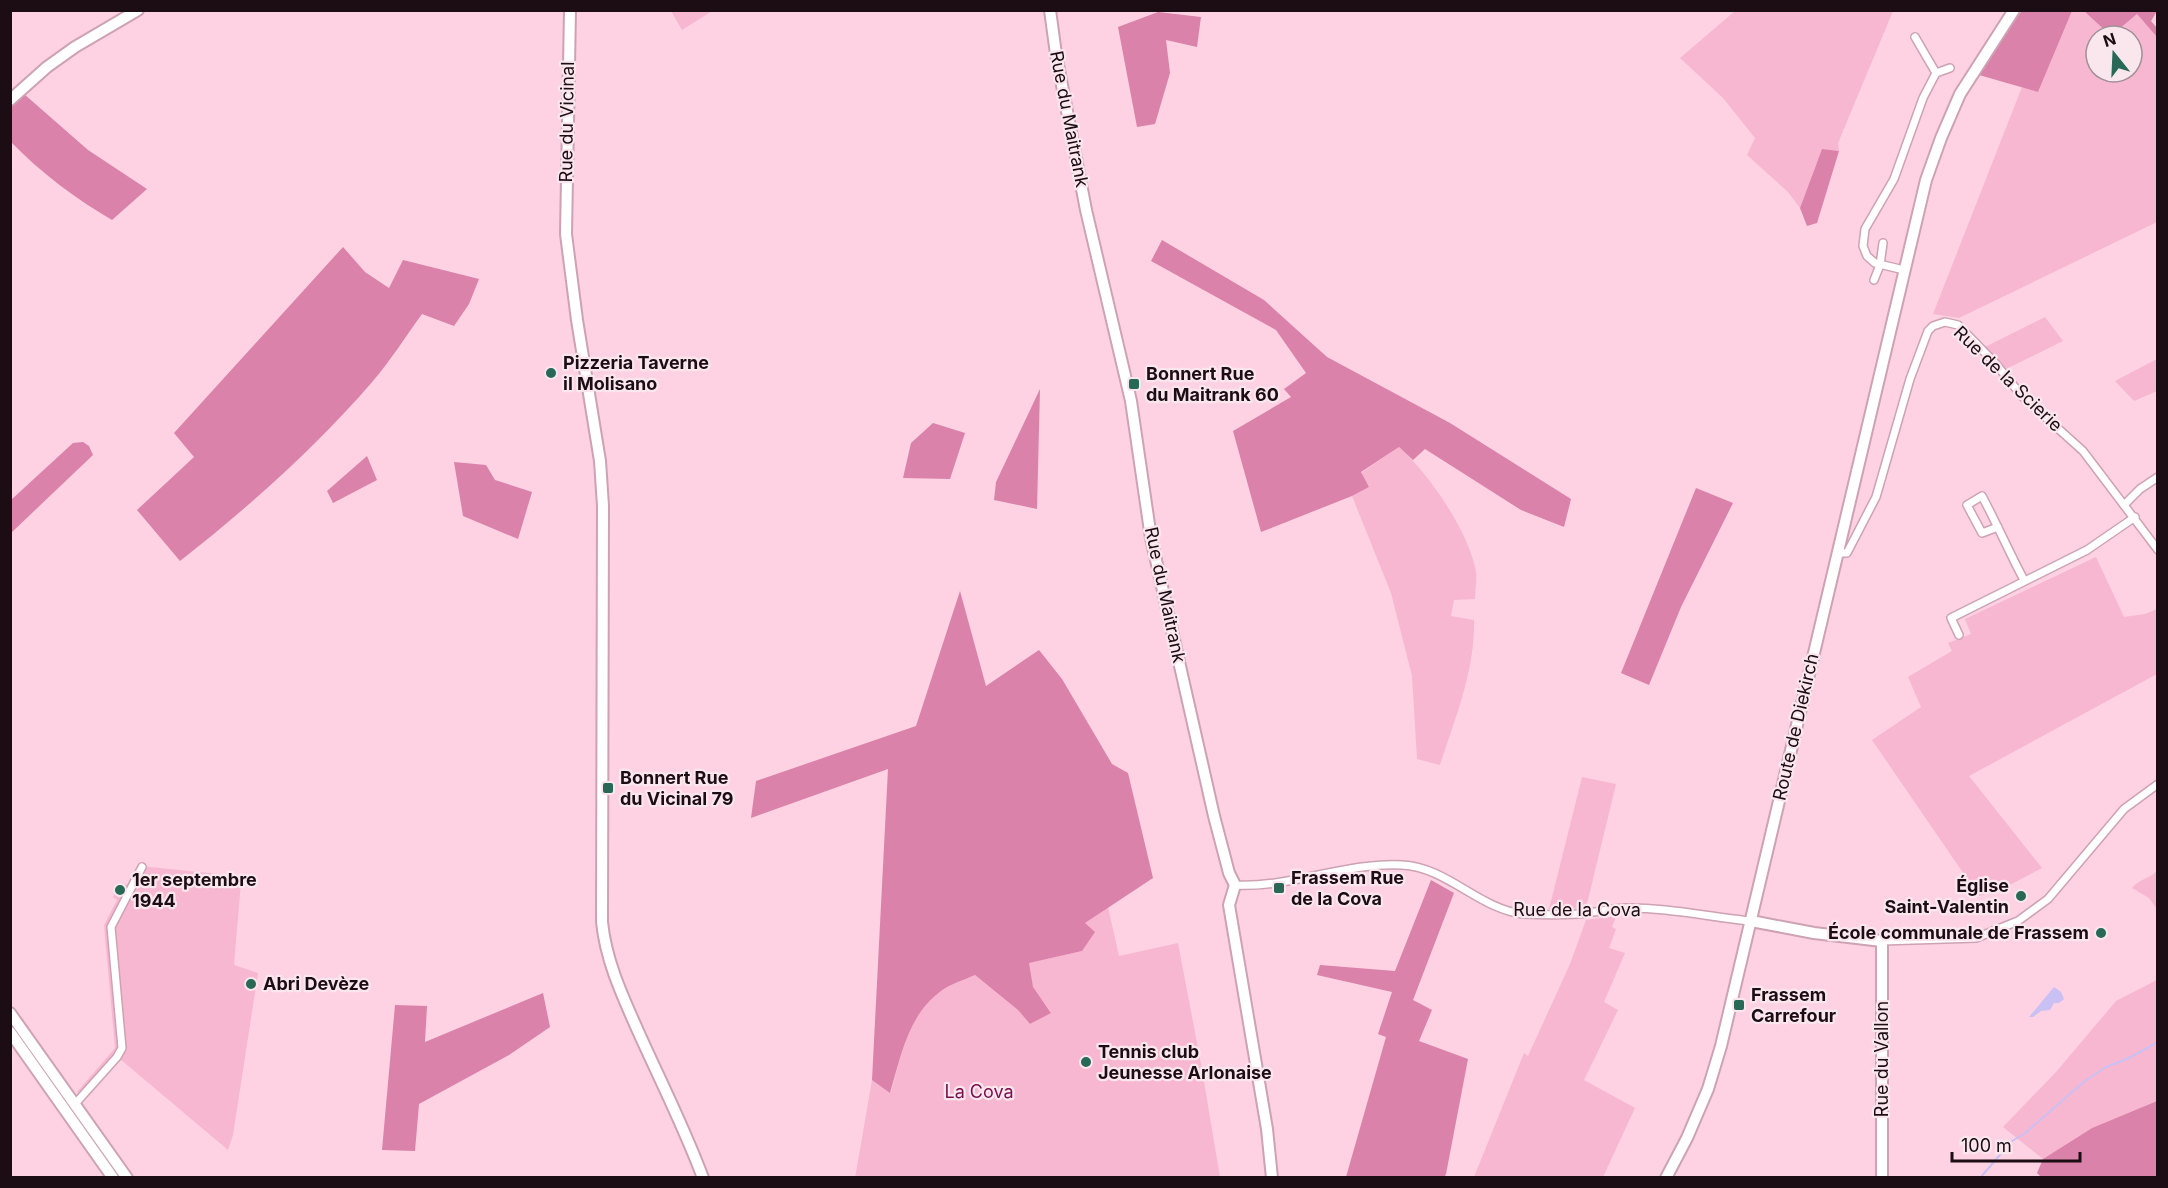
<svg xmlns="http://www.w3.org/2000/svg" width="2168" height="1188" font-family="Inter,sans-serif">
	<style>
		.green { fill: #f7b7d1 }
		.forest { fill: #da82a9 }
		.water { fill: #c9c0f3 }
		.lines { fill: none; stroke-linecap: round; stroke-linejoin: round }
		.stream { stroke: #c9c0f3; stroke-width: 2 }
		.street-casing { stroke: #cda2b3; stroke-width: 10 }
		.secondary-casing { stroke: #cda2b3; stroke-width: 14 }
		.primary-casing { stroke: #cda2b3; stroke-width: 14 }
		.street { stroke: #fff; stroke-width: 7 }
		.secondary { stroke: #fff; stroke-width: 10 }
		.primary { stroke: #fff; stroke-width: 10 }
		.poi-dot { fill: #276856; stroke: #fae7ee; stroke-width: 2 }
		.labels { text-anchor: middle; stroke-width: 4.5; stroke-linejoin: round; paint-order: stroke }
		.street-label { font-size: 18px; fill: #1b0d13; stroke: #fae7ee }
		.poi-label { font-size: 18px; font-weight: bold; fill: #1b0d13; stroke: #fae7ee; text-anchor: start }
		.park-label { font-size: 18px; fill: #790f4c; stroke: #fae7ee }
	</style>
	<rect width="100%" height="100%" fill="#fed1e3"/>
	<g class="green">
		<polygon points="671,11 712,11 682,30"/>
		<polygon points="1735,11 1893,11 1838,143 1839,151 1822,149 1800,208 1788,192 1747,155 1755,138 1723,98 1680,58"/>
		<polygon points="2072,11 2084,11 2111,36 2096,36 2096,72 2132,72 2132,36 2112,36 2137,14 2157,37 2157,222 1959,318 1933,314 2022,87 2038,92"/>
		<polygon points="2045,317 2063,341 2006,369 1985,347"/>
		<polygon points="2157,359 2157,391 2134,401 2115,381"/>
		<path d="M1399 447C1429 474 1466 528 1475 567 1478 577 1475 589 1475 599L1454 600 1451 616 1474 620C1475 671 1455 718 1440 765L1417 759 1412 676 1391 593 1352 496 1369 487 1361 473Z"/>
		<polygon points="2096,557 2124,617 2145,614 2157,609 2157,674 1969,776 2042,868 2000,890 1979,896 1872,740 1921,707 1908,677 1952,651 1948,643 1971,634 1965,619"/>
		<polygon points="1582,777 1616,784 1586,908 1549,909"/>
		<polygon points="140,866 238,876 241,882 234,965 258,973 233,1135 228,1150 120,1059 84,1101 77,1092 115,1048 104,925 117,900 113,897 121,883 127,885"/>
		<path d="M2157 871V909L2149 898 2132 888C2139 879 2149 879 2157 871Z"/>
		<path d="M1108 907 1119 956 1178 943 1201 1064 1220 1177 855 1178 872 1080 891 1092C901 1056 908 1014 941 991 950 984 964 980 975 975L1018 1010 1030 1024 1051 1012 1032 987 1028 963 1082 951 1085 923Z"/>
		<polygon points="1616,916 1612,927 1616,929 1609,948 1625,953 1604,1002 1618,1010 1584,1080 1635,1108 1603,1177 1474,1177 1524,1053 1528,1056 1570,964 1586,920"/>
		<polygon points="2157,980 2157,1101 2092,1128 2043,1159 2003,1127 2056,1072 2116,1001"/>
	</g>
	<g class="forest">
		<polygon points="2062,10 2072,11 2038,92 1979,75 2008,28 2022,11"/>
		<polygon points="2084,11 2157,11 2151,21 2157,28 2157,37 2137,14 2111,36"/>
		<polygon points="1158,12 1201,17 1197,47 1166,40 1170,73 1155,124 1137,127 1118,27"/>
		<path d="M24 94 88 150 147 189 112 220C76 199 40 172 11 142V107Z"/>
		<polygon points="1822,149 1839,151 1817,223 1807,226 1800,208"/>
		<polygon points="1162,240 1264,300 1327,357 1450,423 1571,499 1564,527 1521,510 1425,449 1413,460 1399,447 1361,472 1369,487 1352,496 1261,532 1233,431 1291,397 1284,389 1306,373 1276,330 1151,261"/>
		<path d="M343 247 365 272 389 288 403 260 479 279 469 304 454 326 422 314C406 336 391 360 373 381 316 447 249 507 180 561L137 510 194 457 174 433Z"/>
		<polygon points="1040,389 1037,509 994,500 996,482"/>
		<polygon points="933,423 965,433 950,479 903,478 911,443"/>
		<polygon points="83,442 89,446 93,455 11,533 11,500 73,443"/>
		<polygon points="367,456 377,480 333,503 327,491"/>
		<polygon points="454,462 486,465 495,480 532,492 518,539 463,516"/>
		<polygon points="1696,488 1733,503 1681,607 1649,685 1621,673"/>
		<path d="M960 591 986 686 1039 650 1062 679 1112 764 1128 773 1153 878 1085 923 1095 932 1082 951 1029 963 1033 987 1051 1013 1030 1024 1018 1010 975 975C964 980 950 984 941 991 908 1015 901 1056 890 1093L872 1080 888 769 751 818 756 781 916 726Z"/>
		<polygon points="1431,880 1454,893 1413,1000 1432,1010 1419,1041 1468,1059 1446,1174 1444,1178 1346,1177 1386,1037 1378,1034 1392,992 1317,975 1320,965 1395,971"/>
		<polygon points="543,993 550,1027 509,1055 419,1104 415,1151 382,1150 395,1005 427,1006 425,1042"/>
		<polygon points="2157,1101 2157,1176 2154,1178 2042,1178 2037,1173 2043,1159 2092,1128"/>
	</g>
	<polygon class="water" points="2054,987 2061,992 2064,999 2059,1003 2054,1003 2050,1010 2041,1011 2033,1017 2029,1017"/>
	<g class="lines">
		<polyline class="stream" points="1980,1178 2012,1141 2024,1134 2085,1081 2106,1067 2129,1058 2158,1042"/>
		<g class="street-casing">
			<g id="street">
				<polyline points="1936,73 1950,68"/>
				<polyline points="1904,270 1875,263 1867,256 1863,246 1865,229 1894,179 1923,98 1936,73 1915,37"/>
				<polyline points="1874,280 1880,265 1883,243"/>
				<polyline points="2124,505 2140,489 2158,477"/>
				<path d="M1998 527 1982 533 1967 505 1982 496C1997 524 2009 552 2024 580"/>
				<polyline points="1837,553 1847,553 1876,497 1910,379 1928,331 1933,326 1945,322 1958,325 1995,363 2022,396 2083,451 2158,550"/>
				<polyline points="1959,635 1951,618 2087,550 2135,517"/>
				<path d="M1235 885C1291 888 1346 862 1402 865 1447 867 1479 909 1523 914 1541 915 1561 915 1578 914 1593 913 1608 909 1624 908 1665 907 1710 917 1751 921"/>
				<polyline points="1882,941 1976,938 2018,921 2048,899 2124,809 2158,784"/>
				<polyline points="75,1104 117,1057 122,1048 111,927 142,867"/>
			</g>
		</g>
		<g class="secondary-casing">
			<g id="secondary">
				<path d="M570 10 566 234 577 320 600 461 603 506 602 922C606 961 622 995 638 1031 660 1080 684 1127 703 1178"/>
				<polyline points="1050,10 1056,54 1086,210 1131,401 1151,538 1214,816 1229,873 1235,885 1229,905 1267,1129 1272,1178"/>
				<polyline points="10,100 47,67 75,47 138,10"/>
				<polyline points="1751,921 1814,933 1882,941 1882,1178"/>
				<polyline points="1666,1178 1687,1138 1708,1089 1721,1046 1926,180 1941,138 1960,94 2014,10"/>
			</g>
		</g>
		<g class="primary-casing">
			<g id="primary">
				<polyline points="10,1013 127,1178"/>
				<polyline points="10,1032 113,1178"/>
			</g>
		</g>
		<use href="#street" class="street"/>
		<use href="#secondary" class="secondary"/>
		<use href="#primary" class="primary"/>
	</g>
	<g class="poi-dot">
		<circle cx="551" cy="373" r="6"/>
		<rect x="1128" y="378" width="12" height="12" rx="3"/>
		<rect x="602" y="782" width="12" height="12" rx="3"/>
		<rect x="1273" y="882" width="12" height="12" rx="3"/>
		<circle cx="120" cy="890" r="6"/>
		<circle cx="2021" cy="896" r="6"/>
		<circle cx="2101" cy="933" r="6"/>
		<circle cx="251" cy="984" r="6"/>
		<rect x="1733" y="999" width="12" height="12" rx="3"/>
		<circle cx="1086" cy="1062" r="6"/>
	</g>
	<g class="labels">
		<g class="street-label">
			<text transform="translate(1069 119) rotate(79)" y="6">Rue du Maitrank</text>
			<text transform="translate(567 122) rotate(-89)" y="6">Rue du Vicinal</text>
			<text transform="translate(2008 379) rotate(44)" y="6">Rue de la Scierie</text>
			<text transform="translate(1165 595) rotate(78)" y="6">Rue du Maitrank</text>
			<text transform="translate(1796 727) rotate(-77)" y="6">Route de Diekirch</text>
			<text x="1577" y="916">Rue de la Cova</text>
			<text transform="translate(1882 1059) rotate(-90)" y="6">Rue du Vallon</text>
		</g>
		<g class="poi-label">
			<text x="563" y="369">Pizzeria Taverne<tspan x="563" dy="21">il Molisano</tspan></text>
			<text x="1146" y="380">Bonnert Rue<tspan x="1146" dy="21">du Maitrank 60</tspan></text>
			<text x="620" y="784">Bonnert Rue<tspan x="620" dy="21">du Vicinal 79</tspan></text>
			<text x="1291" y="884">Frassem Rue<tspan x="1291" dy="21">de la Cova</tspan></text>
			<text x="132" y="886">1er septembre<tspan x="132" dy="21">1944</tspan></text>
			<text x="2009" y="892" text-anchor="end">Église<tspan x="2009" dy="21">Saint-Valentin</tspan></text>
			<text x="2089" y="939" text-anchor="end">École communale de Frassem</text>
			<text x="263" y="990">Abri Devèze</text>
			<text x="1751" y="1001">Frassem<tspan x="1751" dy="21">Carrefour</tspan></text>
			<text x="1098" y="1058">Tennis club<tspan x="1098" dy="21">Jeunesse Arlonaise</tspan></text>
		</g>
		<g class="park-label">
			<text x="979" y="1098">La Cova</text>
		</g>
	</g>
	<rect width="2168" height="1188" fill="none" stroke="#1b0d13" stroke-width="24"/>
	<g transform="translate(2114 54) rotate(342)"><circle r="28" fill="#fae7ee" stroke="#a19096" stroke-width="1.5"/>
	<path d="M0-4.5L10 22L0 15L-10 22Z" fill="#276856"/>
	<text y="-9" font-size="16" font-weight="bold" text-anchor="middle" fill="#1b0d13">N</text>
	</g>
	<path d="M1952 1152v9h128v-9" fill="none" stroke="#1b0d13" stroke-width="3"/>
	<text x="1961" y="1152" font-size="18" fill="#1b0d13" stroke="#fae7ee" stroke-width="4.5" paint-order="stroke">100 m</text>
</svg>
